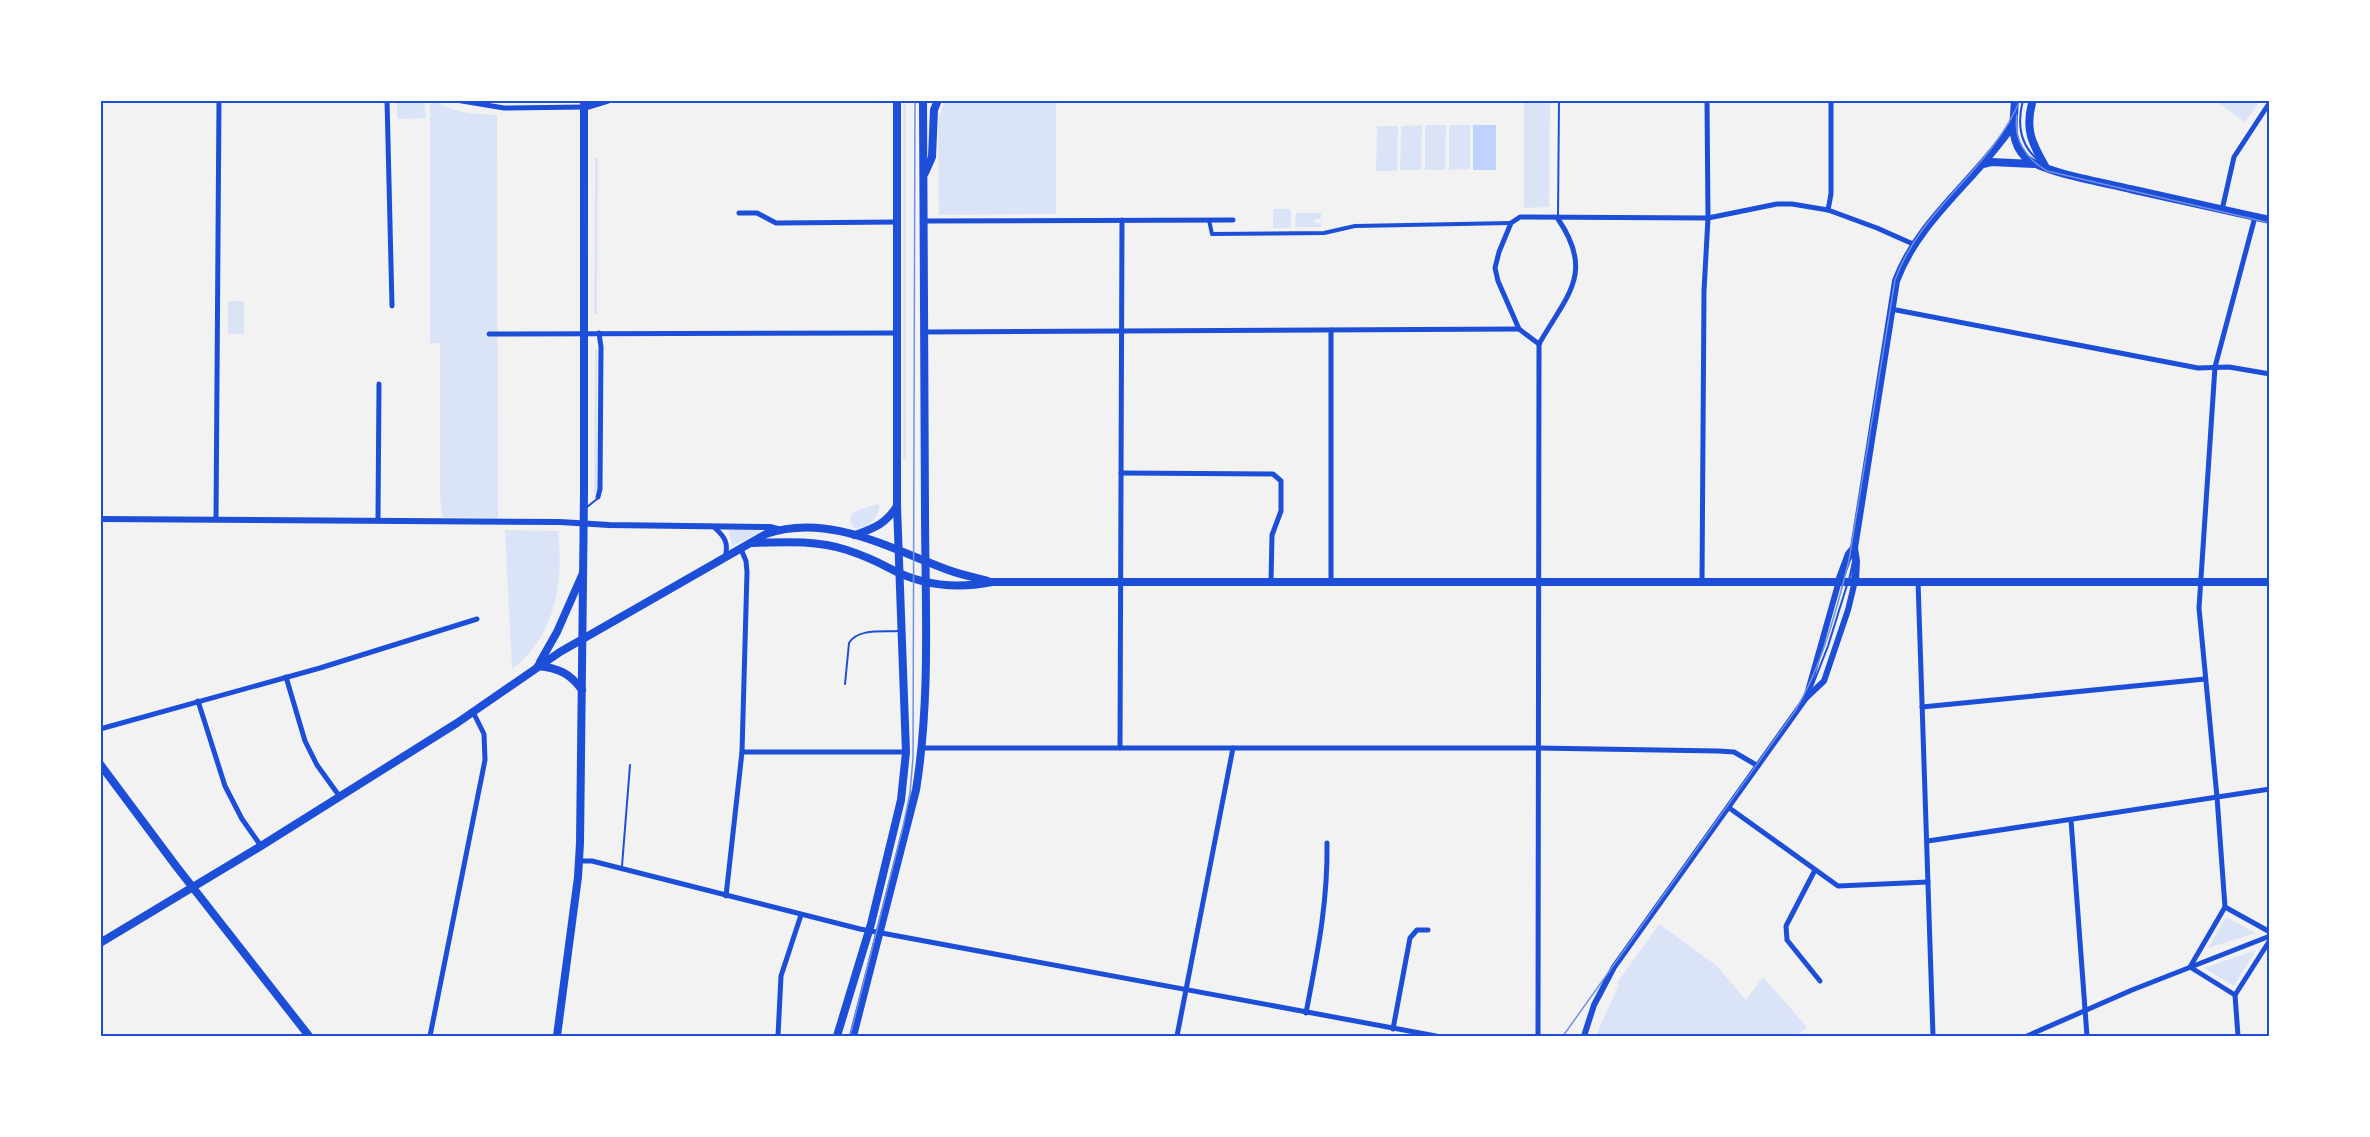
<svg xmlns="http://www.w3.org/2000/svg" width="2370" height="1137" font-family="Lato,sans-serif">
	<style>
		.green { fill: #dbe4f7 }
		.water { fill: #bfd3fe }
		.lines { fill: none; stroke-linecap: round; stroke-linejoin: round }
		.service { stroke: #1d4ed8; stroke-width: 2 }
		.pedestrian { stroke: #1d4ed8; stroke-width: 4 }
		.minor { stroke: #1d4ed8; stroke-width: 5 }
		.tertiary { stroke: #1d4ed8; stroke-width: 6 }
		.secondary { stroke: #1d4ed8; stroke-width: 8 }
		.primary { stroke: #1d4ed8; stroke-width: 8 }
		.tram { stroke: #7290e2; stroke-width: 1.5 }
		.neatline { fill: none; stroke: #1d4ed8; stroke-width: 2 }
	</style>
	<rect width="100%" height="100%" fill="#f2f2f2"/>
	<g class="green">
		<path d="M434 100C452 113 475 114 497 115L498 518 442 517 440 497V343H430V101Z"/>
		<polygon points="397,101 424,101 426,118 397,119"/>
		<polygon points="945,101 1056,101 1056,214 939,215 938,118"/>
		<polygon points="1524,101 1550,101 1549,207 1524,208"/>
		<polygon points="2215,101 2260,101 2245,122"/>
		<rect x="903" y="102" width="3" height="357"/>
		<polygon points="1422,125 1421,170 1400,170 1401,126"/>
		<polygon points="1425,125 1446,125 1445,170 1425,170"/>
		<polygon points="1449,125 1470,125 1470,169 1449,170"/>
		<polygon points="1377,126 1398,126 1397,171 1376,171"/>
		<polygon points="595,158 598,158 597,313 594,314"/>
		<rect x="1273" y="209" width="18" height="19"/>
		<polygon points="1296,213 1321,213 1321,219 1315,219 1314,223 1321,223 1321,227 1295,227"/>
		<rect x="228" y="301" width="16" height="33"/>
		<polygon points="597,348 597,492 594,494 595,350"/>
		<path d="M878 504 880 507C876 521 870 524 857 529L852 526 850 517 855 511Z"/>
		<polygon points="759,529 760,532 733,546 728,530"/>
		<path d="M505 530 558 531C564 582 555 637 512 669Z"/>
		<polygon points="2226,917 2256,933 2208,948"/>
		<polygon points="1659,924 1716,965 1746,1000 1763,977 1807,1027 1796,1036 1597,1036 1599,1028 1619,985 1617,983"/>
		<polygon points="2256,950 2234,986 2204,968"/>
	</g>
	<rect class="water" x="1473" y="125" width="23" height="45"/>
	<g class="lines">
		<g class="service">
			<path d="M2023 100C2017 123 2019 144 2038 160"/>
			<polyline points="1558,216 1559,100"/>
			<polyline points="587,507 597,499"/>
			<polyline points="1849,580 1853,562"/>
			<path d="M845 684 849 643C858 628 883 632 898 631"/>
			<polyline points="1812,687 1828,646 1847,585"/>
			<polyline points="622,866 630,765"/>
		</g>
		<polyline class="pedestrian" points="1209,220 1212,234 1324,233 1355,226 1511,223"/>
		<g class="minor">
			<polyline points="387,100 392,306"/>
			<polyline points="456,100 504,108 584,107"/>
			<polyline points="1828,210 1831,194 1831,100"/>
			<polyline points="2222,210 2234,157 2270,102"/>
			<polyline points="739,213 757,213 776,223 897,222"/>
			<polyline points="923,221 1233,220"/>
			<polyline points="1891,309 2198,368 2229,367 2270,374"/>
			<polyline points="1331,330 1331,582"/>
			<polyline points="924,332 1519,329"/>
			<polyline points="489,334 896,333"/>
			<polyline points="1539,344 1519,329 1498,281 1495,268 1499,252 1511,223 1520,217 1708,218 1777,204 1792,204 1828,210 1877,228 1913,244"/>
			<path d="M1539 344C1567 295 1595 273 1558 219"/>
			<polyline points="1121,473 1273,474 1281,481 1281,511 1272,535 1271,582"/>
			<polyline points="598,497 600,489 601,347 599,333"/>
			<polyline points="216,520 219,100"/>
			<polyline points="378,520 379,384"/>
			<path d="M714 527C725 537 729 543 725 558"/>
			<polyline points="1918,581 1933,1036"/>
			<polyline points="1702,582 1704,291 1708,218 1707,100"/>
			<polyline points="286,677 305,741 317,765 340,797"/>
			<polyline points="198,701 225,786 242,819 261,846"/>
			<polyline points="1922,707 2205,679"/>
			<polyline points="100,729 320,668 477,619"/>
			<polyline points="923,748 1537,748 1718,751 1734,752 1758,766"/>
			<polyline points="1120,748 1122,220"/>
			<polyline points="742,752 906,752"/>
			<polyline points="1728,807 1838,886 1928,882"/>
			<polyline points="2071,820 2087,1036"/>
			<polyline points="1928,841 2270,789"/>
			<polyline points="579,861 592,861 860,929 1436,1036"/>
			<polyline points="1815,870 1786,926 1787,940 1820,981"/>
			<polyline points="726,896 742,752 747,572 746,561 741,549"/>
			<polyline points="2225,907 2217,797 2199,608 2215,367 2255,217"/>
			<polyline points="2270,932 2225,907 2190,967 2235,995 2270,940"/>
			<polyline points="2235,995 2238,1036"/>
			<path d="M1306 1013C1317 955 1328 903 1327 843"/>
			<polyline points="1393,1029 1410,938 1417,930 1428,930"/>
			<polyline points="430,1036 485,760 484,734 473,712"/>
			<polyline points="778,1036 781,976 801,915"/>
			<polyline points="1177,1036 1233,748"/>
			<polyline points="1538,1036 1539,344"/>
			<polyline points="2027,1036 2132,990 2270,936"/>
		</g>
		<g class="tertiary">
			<polyline points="100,519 560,522 609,525 770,527 781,530"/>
			<polyline points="1806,698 1839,581"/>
			<polyline points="1584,1036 1594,1005 1614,967 1806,698 1824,681 1848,610 1855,581"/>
		</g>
		<g class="secondary">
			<polyline points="1983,164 1991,162 2034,164"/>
			<polyline points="925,173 932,157 934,110 938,100"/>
			<path d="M855 535C874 528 886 524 897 506"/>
			<path d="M751 543C784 542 816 540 847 550 862 555 876 561 889 568 922 586 957 589 992 582H2270"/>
			<polyline points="1839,581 1849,554 1854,548"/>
			<path d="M1855 581 1856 561 1854 548 1896 281C1919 219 1976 180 2012 126"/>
			<polyline points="540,662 557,632 583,573"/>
			<path d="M538 666C558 668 570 673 582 690"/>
			<polyline points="100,764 176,866 309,1036"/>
			<path d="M100 943 261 846 457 723 560 652 766 534C827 513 887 547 943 568 957 574 973 577 988 581"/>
			<polyline points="837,1036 871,924 901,800 906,752 897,506 897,100"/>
			<path d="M853 1036 916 790C931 697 925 602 925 509 924 373 924 237 923 100"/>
		</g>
		<g class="primary">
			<path d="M2015 100C2014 122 2009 140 2025 157 2039 172 2107 183 2130 189 2176 199 2223 210 2270 220"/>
			<path d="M2032 103C2025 130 2032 143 2045 166"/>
			<polyline points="584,107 607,100"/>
			<polyline points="557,1036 578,877 580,843 584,493 584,100"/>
		</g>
		<g class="tram">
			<path d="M2017 115C2013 139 2026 159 2047 171L2270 223"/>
			<polyline points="850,1036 903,827 910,793 913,758 915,100"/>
			<path d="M1563 1036 1795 711C1821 668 1837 609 1849 560L1895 280C1920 209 1991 170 2020 100"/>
		</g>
	</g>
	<rect width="2370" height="1137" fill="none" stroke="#ffffff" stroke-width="204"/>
	<rect x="102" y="102" width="2166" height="933" class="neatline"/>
</svg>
